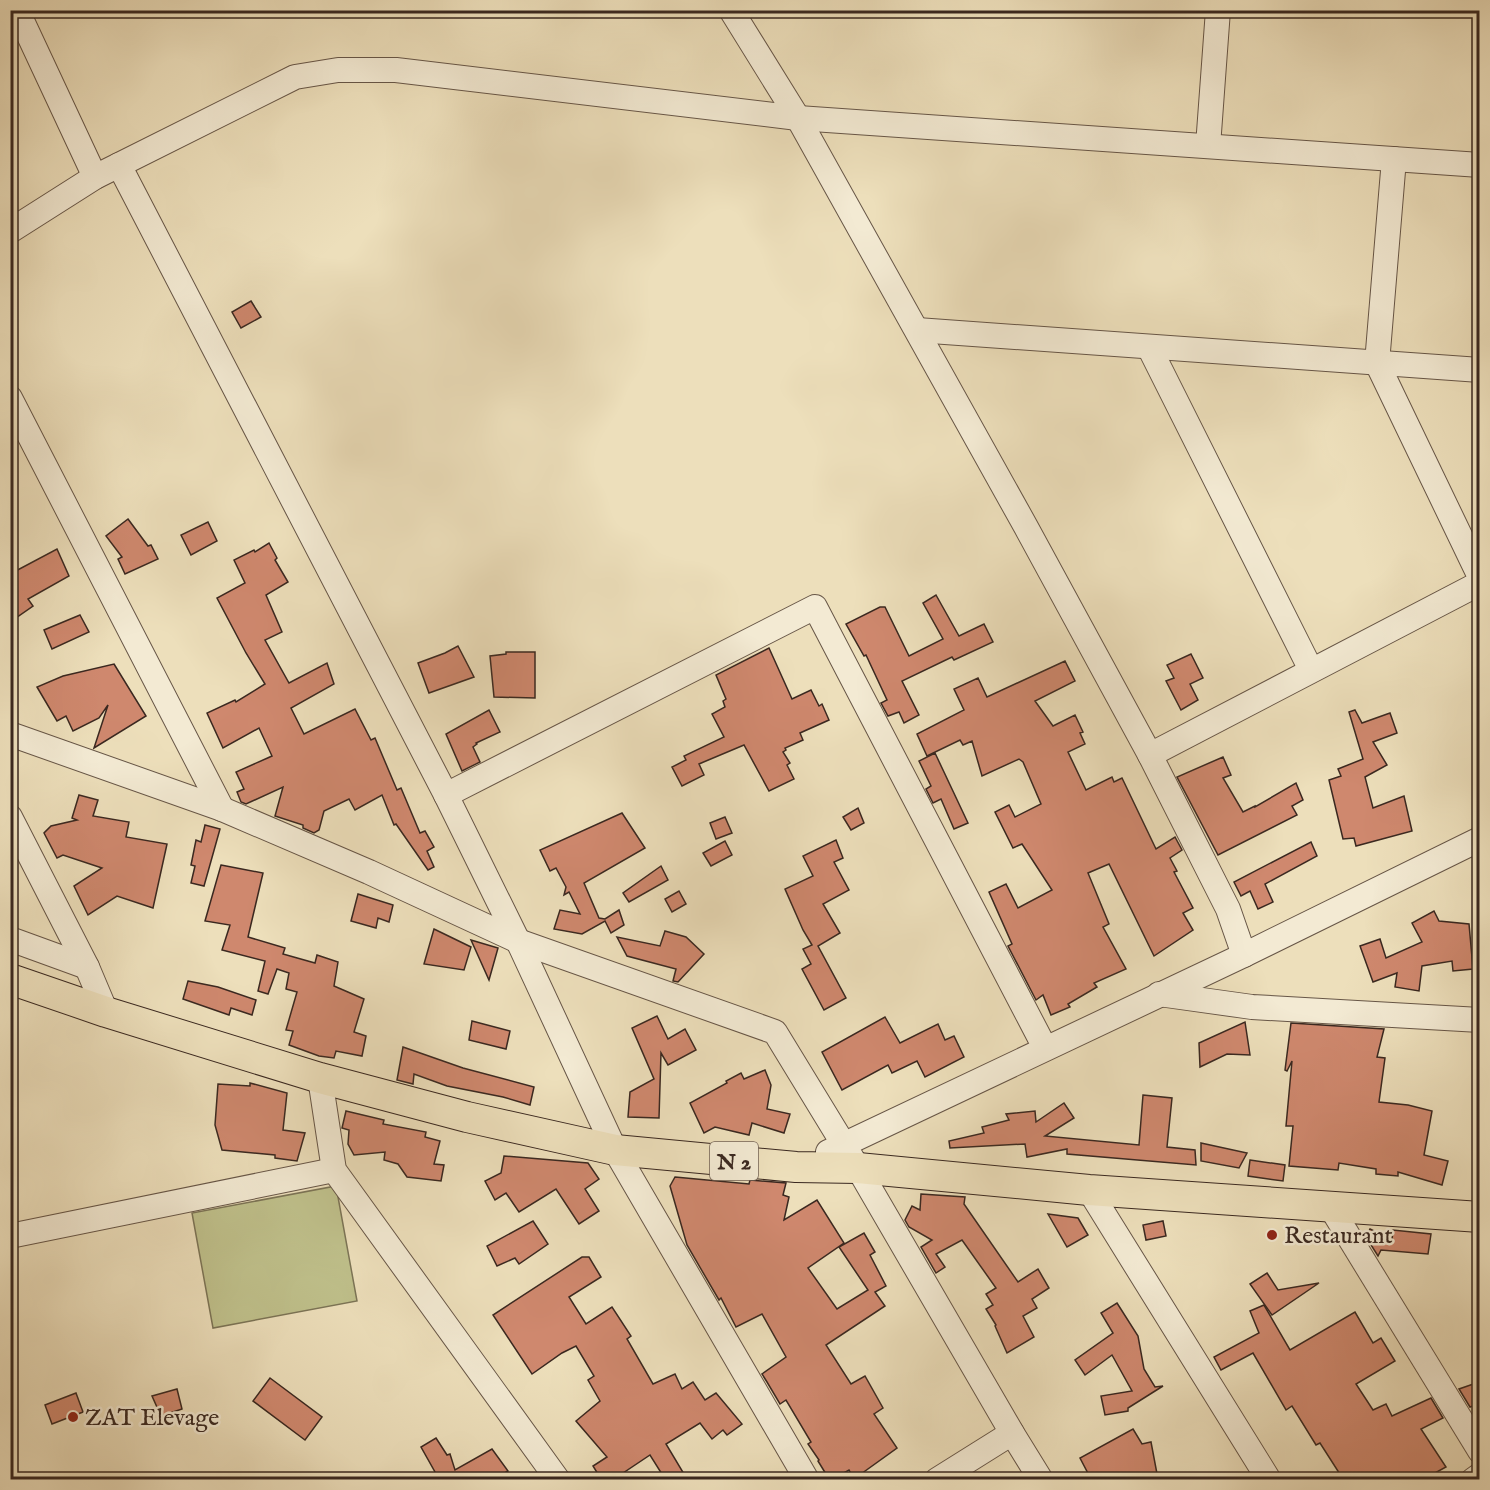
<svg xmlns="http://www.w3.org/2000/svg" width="1490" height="1490" font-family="'IM FELL English',serif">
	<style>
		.grass { fill: #bfc08b; stroke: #7c7456; stroke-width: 1.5 }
		.building { fill: #cf886e; stroke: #3a2820; stroke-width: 1.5 }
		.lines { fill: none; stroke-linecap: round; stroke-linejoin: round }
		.minor-casing { stroke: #675647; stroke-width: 26 }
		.major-casing { stroke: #3a2820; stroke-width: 32 }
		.minor { stroke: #f3ead3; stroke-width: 24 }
		.major { stroke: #eddfbb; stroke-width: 30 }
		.poi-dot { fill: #8f2418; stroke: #f3ead3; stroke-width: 2 }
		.labels { text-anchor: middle; stroke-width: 5; stroke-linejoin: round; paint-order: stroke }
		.shield { fill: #f3ead3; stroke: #726256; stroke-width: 1.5 }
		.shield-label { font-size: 22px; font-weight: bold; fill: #3a2820 }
		.poi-label { font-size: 24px; fill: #3a2820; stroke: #f3ead3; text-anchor: start }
	</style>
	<rect width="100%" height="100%" fill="#eddfbb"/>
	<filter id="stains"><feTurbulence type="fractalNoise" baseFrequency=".00333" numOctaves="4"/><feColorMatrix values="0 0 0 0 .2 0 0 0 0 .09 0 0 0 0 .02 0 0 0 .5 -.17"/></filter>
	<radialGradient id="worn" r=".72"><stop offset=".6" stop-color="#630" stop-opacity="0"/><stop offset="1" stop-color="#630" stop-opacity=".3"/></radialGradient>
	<polygon class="grass" points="336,1186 357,1301 213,1328 192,1213"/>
	<g class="building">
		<polygon points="251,301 261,317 241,328 232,312"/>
		<polygon points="128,519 148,546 151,545 158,559 125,574 118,559 122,557 106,536"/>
		<polygon points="208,522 217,541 191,555 181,535"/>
		<polygon points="269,543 277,558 275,560 288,582 266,595 282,632 265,640 289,683 327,663 334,684 291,708 304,734 355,709 371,740 375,738 397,790 401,788 420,833 425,831 434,847 427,851 434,867 428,870 396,824 394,825 382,795 355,810 349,799 324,811 319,830 314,833 303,828 303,825 275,816 283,787 246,804 241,802 237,792 244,789 236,772 272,756 259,728 223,748 207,713 235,700 236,702 265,684 246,653 217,598 245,583 234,560 254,550 255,552"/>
		<polygon points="57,549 69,576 28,599 33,606 10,622 10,574"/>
		<polygon points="936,595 959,636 984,624 993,642 954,660 952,657 902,681 919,715 904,723 899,712 888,716 881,703 887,700 866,655 864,656 846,624 880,607 885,607 909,656 943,639 923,603"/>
		<polygon points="80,615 89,632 52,649 44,630"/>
		<polygon points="458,646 474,677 429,693 418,663 445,653"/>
		<polygon points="769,648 792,699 811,690 819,706 822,704 829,720 800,733 803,740 785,748 786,750 783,752 790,763 787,765 794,779 769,791 744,745 699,764 704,775 682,786 672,767 686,760 684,756 724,737 712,714 725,707 723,701 726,699 716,675"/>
		<polygon points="506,652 535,652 535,698 494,697 490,656 506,654"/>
		<polygon points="1191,654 1203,678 1190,684 1198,700 1181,710 1166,681 1174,678 1167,665"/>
		<polygon points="1065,661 1075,681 1035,701 1053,726 1075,715 1083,732 1080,733 1085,744 1068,752 1086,790 1112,777 1114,782 1122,778 1156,849 1175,837 1182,850 1170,858 1177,871 1174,872 1193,908 1183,913 1193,930 1154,956 1109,864 1088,873 1109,924 1103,927 1126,969 1094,983 1097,987 1068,1004 1070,1007 1051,1015 1043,995 1036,1000 1008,946 1012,944 989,892 1006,884 1018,908 1052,890 1022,844 1013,848 995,812 1009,805 1015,817 1041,804 1023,762 1019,759 982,776 972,741 963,745 960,740 927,756 917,734 964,710 954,689 978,678 987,697"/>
		<polygon points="114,664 146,716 94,748 108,705 99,718 73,731 66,716 57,721 37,687 63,676"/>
		<polygon points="489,710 500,732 476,743 477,744 473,747 480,762 462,771 446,734"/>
		<polygon points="1355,710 1362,723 1390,713 1397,733 1373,742 1387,765 1365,777 1373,808 1404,796 1412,831 1356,846 1354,838 1343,839 1329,780 1341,776 1338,769 1363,759 1349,712"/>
		<polygon points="935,753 968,823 954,829 941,799 933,803 926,789 931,786 919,761"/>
		<polygon points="1223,757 1231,775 1223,778 1243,812 1255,806 1255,807 1296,783 1303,800 1292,806 1297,815 1218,855 1177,777"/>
		<polygon points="79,795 98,800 93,816 129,822 126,837 167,844 153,908 117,896 88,915 74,886 102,868 63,855 57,858 44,833 51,826 77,820 72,818"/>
		<polygon points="858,808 864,823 851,830 843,817"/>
		<polygon points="622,813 645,848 584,883 599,918 605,919 619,910 624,925 611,933 605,921 582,934 554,929 560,910 580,914 569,892 564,895 566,887 556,868 550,871 540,850"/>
		<polygon points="725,817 732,833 716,839 710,823"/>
		<polygon points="205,825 220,829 204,886 191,883 195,866 191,865 196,840 201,842"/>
		<polygon points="836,840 843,858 834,862 849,890 823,904 840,933 818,946 846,998 824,1010 802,969 811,964 803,949 812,945 803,930 785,889 813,876 803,856"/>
		<polygon points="725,841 732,855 711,866 703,853"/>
		<polygon points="1311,842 1317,856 1265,884 1273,902 1258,909 1250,891 1241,896 1234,882"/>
		<polygon points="221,865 263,873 248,937 285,948 283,954 315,963 317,955 338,962 334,986 364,999 354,1032 366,1036 362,1056 336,1051 334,1058 319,1056 289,1045 293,1031 286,1030 297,992 286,989 289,973 277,969 268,994 258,991 265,961 222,950 230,925 205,921"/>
		<polygon points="661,866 668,880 629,902 623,893"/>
		<polygon points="679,891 686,904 672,912 665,899"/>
		<polygon points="358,894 393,905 389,922 378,918 376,928 351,921"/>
		<polygon points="1434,911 1439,921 1469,924 1473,969 1453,971 1452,961 1422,966 1419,991 1395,987 1397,973 1373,982 1360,946 1380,939 1386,958 1422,942 1412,923"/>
		<polygon points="434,929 471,947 464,970 424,964"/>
		<polygon points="665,931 686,937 704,954 678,982 673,981 676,969 627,956 617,937 660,946"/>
		<polygon points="471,940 498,948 489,980"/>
		<polygon points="188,981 218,987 256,1000 252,1015 231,1008 229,1015 183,999"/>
		<polygon points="657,1016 668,1039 685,1029 696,1050 668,1065 661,1053 659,1118 628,1117 630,1092 654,1079 632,1028"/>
		<polygon points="885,1017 900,1043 938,1024 945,1040 954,1036 964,1057 925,1077 917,1061 892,1073 888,1065 842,1090 822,1052"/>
		<polygon points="472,1021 510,1031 506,1049 469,1040"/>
		<polygon points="1245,1022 1250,1055 1227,1054 1200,1067 1199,1043"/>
		<polygon points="1291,1023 1384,1029 1377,1057 1385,1058 1379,1102 1408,1105 1432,1111 1424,1155 1448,1161 1442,1185 1398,1172 1398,1176 1376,1174 1376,1169 1339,1163 1338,1170 1289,1166 1293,1126 1286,1126 1292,1061 1287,1071 1285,1070"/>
		<polygon points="403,1047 463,1068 534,1087 530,1105 503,1097 447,1086 414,1074 413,1084 397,1080"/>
		<polygon points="765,1070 771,1085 767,1109 790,1114 784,1133 752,1123 749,1135 715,1127 704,1133 690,1103 727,1083 726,1081 741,1073 744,1079"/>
		<polygon points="250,1083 287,1093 283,1130 305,1133 297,1161 275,1158 275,1155 222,1150 215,1125 218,1084 250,1086"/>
		<polygon points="1143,1095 1172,1098 1167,1147 1195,1150 1196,1165 1067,1154 1067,1149 1027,1157 1025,1144 950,1148 949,1141 984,1133 982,1127 1009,1120 1006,1114 1035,1111 1036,1122 1064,1103 1074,1118 1045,1136 1139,1145"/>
		<polygon points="346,1111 384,1120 383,1124 426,1132 425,1137 440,1141 434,1164 444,1165 441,1181 407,1177 398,1164 384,1160 385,1152 354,1155 348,1144 349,1130 342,1128"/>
		<polygon points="1201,1143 1247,1153 1239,1168 1201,1161"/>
		<polygon points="504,1156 588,1163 599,1179 585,1189 599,1211 579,1224 556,1189 519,1212 506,1193 495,1200 485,1181 501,1173"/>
		<polygon points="1250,1160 1285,1165 1283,1181 1248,1176"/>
		<polygon points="675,1177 749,1184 750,1180 786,1183 783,1195 789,1197 784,1220 817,1200 844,1243 808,1268 837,1309 868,1290 839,1247 864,1233 875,1252 870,1255 886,1286 875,1292 885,1306 826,1345 851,1384 865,1376 883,1408 874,1414 897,1448 854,1479 849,1470 833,1479 829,1479 818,1461 819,1460 808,1444 811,1442 786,1400 780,1404 767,1382 762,1374 786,1357 762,1314 736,1327 721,1298 719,1300 687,1245 670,1186"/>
		<polygon points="921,1194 965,1197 964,1204 1018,1282 1038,1269 1049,1288 1032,1299 1037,1308 1023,1316 1034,1337 1007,1353 995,1326 996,1325 986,1309 993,1305 986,1294 996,1288 962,1240 936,1254 945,1267 936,1273 921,1247 932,1240 909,1227 905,1220 912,1206 920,1210"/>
		<polygon points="1048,1214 1078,1218 1088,1235 1067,1247"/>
		<polygon points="533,1221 548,1244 519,1264 515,1258 497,1266 487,1246"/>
		<polygon points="1163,1221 1166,1236 1146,1240 1143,1225"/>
		<polygon points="1370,1229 1392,1240 1393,1230 1431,1234 1428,1254 1381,1250 1378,1256 1366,1237"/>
		<polygon points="582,1257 589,1257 601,1277 569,1297 586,1324 612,1307 631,1336 627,1339 653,1384 675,1374 682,1389 693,1382 705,1400 716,1393 742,1424 727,1435 723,1430 712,1439 700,1423 666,1444 687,1479 665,1479 650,1455 614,1479 601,1479 593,1466 607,1457 576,1421 600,1401 588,1380 594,1376 576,1346 562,1353 532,1374 493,1315"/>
		<polygon points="1267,1273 1278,1290 1319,1283 1272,1315 1250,1284"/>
		<polygon points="1117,1303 1138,1336 1144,1369 1155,1387 1163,1386 1128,1408 1128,1411 1105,1415 1101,1396 1132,1391 1112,1355 1085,1375 1075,1360 1113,1333 1101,1313"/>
		<polygon points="1264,1305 1290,1350 1355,1312 1373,1343 1381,1338 1395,1361 1356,1384 1373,1410 1386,1404 1392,1416 1431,1398 1443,1418 1421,1429 1446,1467 1424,1479 1343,1479 1320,1443 1316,1445 1292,1406 1286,1410 1253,1353 1221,1370 1214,1357 1259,1333 1250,1311"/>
		<polygon points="270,1378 322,1417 305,1440 253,1401"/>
		<polygon points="1479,1382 1479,1404 1470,1407 1459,1389"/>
		<polygon points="177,1389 182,1409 161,1416 152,1396"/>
		<polygon points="76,1393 83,1412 52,1424 45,1405"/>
		<polygon points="1133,1429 1142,1444 1151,1442 1158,1479 1091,1479 1080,1458"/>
		<polygon points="436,1438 447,1455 450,1454 455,1470 492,1449 508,1471 494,1479 439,1479 421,1447"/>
	</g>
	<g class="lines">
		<g class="minor-casing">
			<g id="minor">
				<polyline points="17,10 95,177"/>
				<polyline points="731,10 798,118 1026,527 1150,755 1228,909 1244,955"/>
				<polyline points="1208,146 1218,10"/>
				<polyline points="1394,159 1377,363 1480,577"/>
				<polyline points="119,165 446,795 518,941 615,1150 807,1480"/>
				<polyline points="10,231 95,177 295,77 338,70 396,70 798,118 1480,165"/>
				<polyline points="917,330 1480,370"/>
				<polyline points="1149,347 1311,670"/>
				<polyline points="10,398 222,809"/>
				<polyline points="10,734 222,809 369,872 518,941 775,1032 858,1168 1012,1433 1041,1480"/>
				<polyline points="1150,755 1480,583"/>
				<polyline points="446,795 815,607 1045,1048"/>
				<polyline points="10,817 87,967 106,1012"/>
				<polyline points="10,939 87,967"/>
				<polyline points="1159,994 1252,1007 1480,1020"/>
				<polyline points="320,1078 334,1170 558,1480"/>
				<polyline points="828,1152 1244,955 1480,839"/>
				<polyline points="1089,1190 1269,1480"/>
				<polyline points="1330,1206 1480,1451"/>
				<polyline points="10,1236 334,1170"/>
				<polyline points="937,1480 1012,1433"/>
				<polyline points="1473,1480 1480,1475"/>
			</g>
		</g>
		<g class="major-casing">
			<polyline id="major" points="10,979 106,1012 320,1078 467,1117 615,1150 796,1167 858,1168 1089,1190 1480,1217"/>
		</g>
		<use href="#minor" class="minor"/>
		<use href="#major" class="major"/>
	</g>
	<g class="poi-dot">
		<circle cx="1272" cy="1235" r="6"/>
		<circle cx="73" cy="1417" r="6"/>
	</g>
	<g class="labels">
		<rect class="shield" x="710" y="1142" width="48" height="38" rx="4.5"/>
		<g class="shield-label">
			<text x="734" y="1169">N 2</text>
		</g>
		<g class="poi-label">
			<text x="1284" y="1243">Restaurant</text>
			<text x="85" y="1425">ZAT Elevage</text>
		</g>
	</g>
	<rect width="1490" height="1490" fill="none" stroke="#eddfbb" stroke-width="36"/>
	<rect x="12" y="12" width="1466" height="1466" fill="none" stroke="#3a2820" stroke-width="3"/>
	<rect x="18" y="18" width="1454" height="1454" fill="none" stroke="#3a2820" stroke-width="1.5"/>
	<rect width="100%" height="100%" filter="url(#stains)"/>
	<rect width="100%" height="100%" fill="url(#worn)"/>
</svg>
